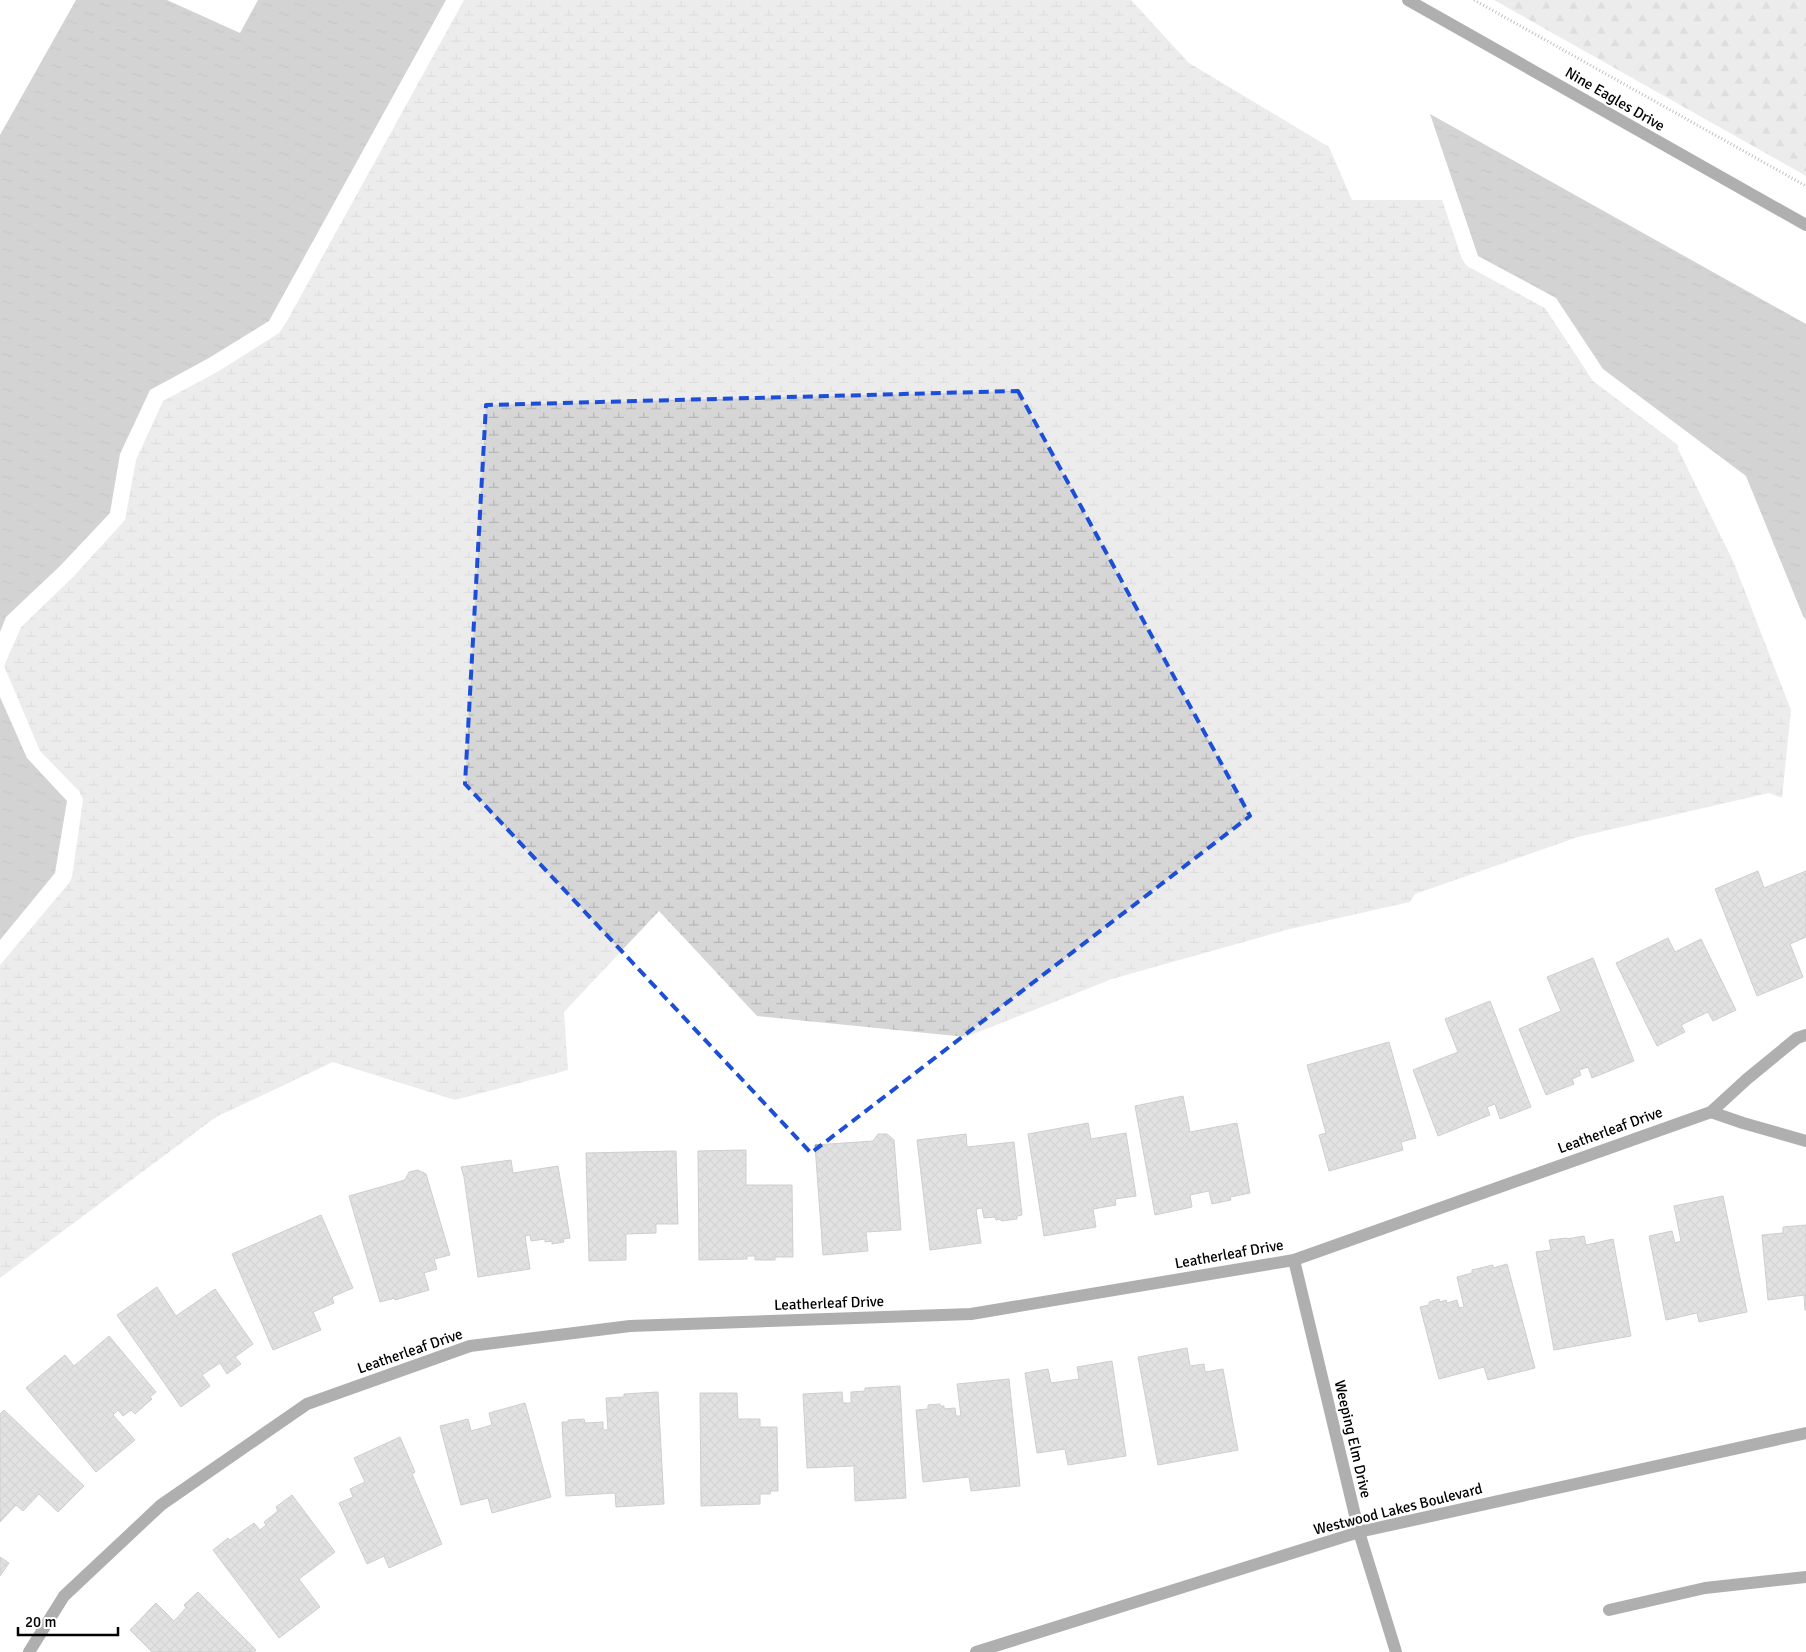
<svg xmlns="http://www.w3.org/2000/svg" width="1806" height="1652" font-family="Signika,sans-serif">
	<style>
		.forest { fill: url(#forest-firs) }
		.wetland { fill: url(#wetland-marsh) }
		.water { fill: url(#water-ripples) }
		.building { fill: url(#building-cross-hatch); stroke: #939393 }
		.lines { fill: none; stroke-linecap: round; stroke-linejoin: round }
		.path { stroke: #717171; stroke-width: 3; stroke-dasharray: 1 2.5; stroke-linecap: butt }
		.minor { stroke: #4f4f4f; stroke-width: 12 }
		.marked { fill: none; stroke: #1d4ed8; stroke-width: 4; stroke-dasharray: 10 6; stroke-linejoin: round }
		.labels { text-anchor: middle; stroke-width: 4.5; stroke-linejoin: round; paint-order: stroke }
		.street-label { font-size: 15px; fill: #000; stroke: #fff }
	</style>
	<defs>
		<pattern id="forest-firs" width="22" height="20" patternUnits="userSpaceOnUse" patternTransform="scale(1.25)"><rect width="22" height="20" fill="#d6d6d6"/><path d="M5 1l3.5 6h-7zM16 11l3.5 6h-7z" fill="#b6b6b6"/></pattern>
		<pattern id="wetland-marsh" width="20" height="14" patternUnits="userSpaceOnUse" patternTransform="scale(1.25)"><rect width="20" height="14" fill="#d6d6d6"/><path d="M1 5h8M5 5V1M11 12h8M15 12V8" fill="none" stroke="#b6b6b6"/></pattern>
		<pattern id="water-ripples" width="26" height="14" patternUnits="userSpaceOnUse" patternTransform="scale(1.25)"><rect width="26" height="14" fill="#9d9d9d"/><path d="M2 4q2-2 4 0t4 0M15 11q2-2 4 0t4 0" fill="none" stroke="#858585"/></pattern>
		<pattern id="building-cross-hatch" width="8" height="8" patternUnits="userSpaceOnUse" patternTransform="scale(1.25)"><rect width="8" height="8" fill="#bfbfbf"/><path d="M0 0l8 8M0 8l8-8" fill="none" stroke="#a2a2a2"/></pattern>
	</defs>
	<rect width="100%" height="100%" fill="#fff"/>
	<polygon class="forest" points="1494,0 1806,0 1806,176"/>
	<polygon class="wetland" points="464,0 1131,0 1189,63 1329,147 1352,200 1442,200 1462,259 1467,266 1545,308 1593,381 1678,445 1678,449 1734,563 1791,710 1782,798 1769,793 1578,837 1415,894 1410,902 1290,929 1112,979 966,1037 757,1016 659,911 564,1012 568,1070 455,1100 333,1062 216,1117 0,1278 0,965 69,883 72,877 83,800 79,791 40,751 4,666 21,627 73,577 125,520 136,460 163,401 219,371 279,333 287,321"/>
	<g class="water">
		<polygon points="76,0 167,0 240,33 258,0 446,0 269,321 209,358 150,390 120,454 110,513 60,566 6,617 0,632 0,135"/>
		<polygon points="1430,114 1806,324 1806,620 1803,616 1746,476 1603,369 1556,298 1478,256"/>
		<polygon points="0,697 27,758 67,801 55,873 0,940"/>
	</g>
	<g class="building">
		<polygon points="1758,871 1764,888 1806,871 1806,937 1790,944 1803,977 1757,996 1715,889"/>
		<polygon points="1668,938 1675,952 1701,939 1736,1010 1713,1021 1708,1012 1681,1025 1685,1032 1657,1046 1616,963"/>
		<polygon points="1593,958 1634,1061 1592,1078 1588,1067 1579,1070 1581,1075 1572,1079 1574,1084 1546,1095 1519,1029 1561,1011 1547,977"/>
		<polygon points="1490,1001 1531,1107 1500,1119 1495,1104 1487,1107 1490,1115 1438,1136 1413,1070 1458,1052 1445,1019"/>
		<polygon points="1389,1042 1416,1138 1401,1142 1403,1150 1329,1171 1319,1135 1326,1133 1307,1065"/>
		<polygon points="1183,1096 1190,1132 1237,1123 1250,1193 1230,1197 1231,1200 1212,1204 1209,1191 1190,1195 1192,1207 1155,1215 1135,1106"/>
		<polygon points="1088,1123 1091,1139 1126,1133 1136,1196 1115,1199 1116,1205 1093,1209 1096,1227 1044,1236 1028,1134"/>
		<polygon points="878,1134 887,1134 894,1140 901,1230 866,1232 868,1251 823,1255 815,1145 873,1141"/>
		<polygon points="966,1134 967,1147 1014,1142 1022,1215 1017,1216 1017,1219 1001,1221 1001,1219 996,1220 995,1217 984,1218 982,1208 976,1209 981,1243 930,1250 917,1140"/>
		<polygon points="746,1150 746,1185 792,1185 793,1257 775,1257 775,1260 755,1260 755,1256 747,1256 747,1259 699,1260 698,1151"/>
		<polygon points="676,1151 678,1224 656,1224 656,1233 626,1234 626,1260 589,1261 586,1153"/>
		<polygon points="511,1160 513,1173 558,1166 570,1238 563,1239 564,1242 552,1244 552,1241 545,1242 545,1239 531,1241 530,1235 525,1236 530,1269 478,1277 464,1177 461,1167"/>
		<polygon points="418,1170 426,1174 450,1255 434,1259 437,1269 424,1273 429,1290 395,1300 395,1298 380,1302 349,1196 405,1180 409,1172"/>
		<polygon points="1723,1196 1747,1312 1699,1322 1697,1313 1666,1320 1649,1236 1672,1231 1675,1243 1681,1241 1674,1206"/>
		<polygon points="321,1215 353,1288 332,1297 334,1303 313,1312 321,1330 273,1350 232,1254"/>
		<polygon points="1806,1225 1806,1310 1805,1310 1804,1295 1768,1300 1762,1235 1783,1233 1783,1227"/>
		<polygon points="1584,1236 1586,1245 1613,1239 1631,1336 1554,1350 1536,1252 1551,1250 1549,1240 1567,1238 1567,1239"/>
		<polygon points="1507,1264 1535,1368 1488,1380 1484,1367 1439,1379 1420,1307 1429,1305 1429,1302 1439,1299 1440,1302 1446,1300 1447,1303 1457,1300 1459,1308 1464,1307 1457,1277 1472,1273 1472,1270 1493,1265 1493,1268"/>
		<polygon points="157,1287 176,1316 215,1289 253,1344 235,1357 241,1364 227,1374 220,1363 202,1375 210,1386 181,1407 117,1315"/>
		<polygon points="109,1336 156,1392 150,1397 152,1399 135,1414 131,1410 123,1416 118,1410 113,1415 135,1440 96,1472 26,1388 65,1355 74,1366"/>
		<polygon points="1187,1348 1190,1366 1204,1364 1205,1372 1223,1369 1238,1450 1158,1465 1138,1357"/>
		<polygon points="1112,1361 1126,1456 1068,1465 1065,1449 1037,1453 1025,1373 1048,1369 1051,1383 1079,1379 1077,1367"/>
		<polygon points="1009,1379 1020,1486 971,1491 969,1477 923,1482 916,1410 928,1409 928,1405 940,1404 940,1406 944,1406 944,1409 955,1408 956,1416 961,1416 957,1384"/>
		<polygon points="900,1386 906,1498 855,1501 854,1466 807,1468 803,1394 842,1392 843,1403 851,1403 851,1392 865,1391 865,1388"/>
		<polygon points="658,1392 664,1504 616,1507 615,1493 566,1496 562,1422 568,1422 568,1420 584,1419 585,1423 603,1422 603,1430 608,1430 606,1398 624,1397 624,1394"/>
		<polygon points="700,1393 737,1393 738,1419 760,1419 760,1427 777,1427 778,1491 771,1491 770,1494 760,1494 760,1504 701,1506"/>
		<polygon points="525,1403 551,1497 492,1513 488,1498 461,1505 440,1426 468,1419 471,1431 492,1425 489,1413"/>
		<polygon points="4,1410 84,1486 58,1512 39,1494 23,1511 16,1505 0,1522 0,1414"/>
		<polygon points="400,1437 415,1472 412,1474 442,1544 389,1568 384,1556 367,1564 339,1503 353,1497 350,1489 365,1482 354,1458"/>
		<polygon points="292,1495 335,1552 299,1579 320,1607 279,1638 213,1550 228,1538 230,1540 254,1523 260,1530 266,1525 264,1522 278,1511 276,1507"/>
		<polygon points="0,1557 9,1563 0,1576"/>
		<polygon points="198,1592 256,1650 254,1652 152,1652 130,1630 156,1603 174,1621 186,1608 184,1605"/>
	</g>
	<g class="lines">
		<polyline class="path" points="1474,0 1806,186"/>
		<g class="minor">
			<polyline points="1408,0 1806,225"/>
			<polyline points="1711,1112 1743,1123 1806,1141"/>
			<polyline points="1294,1260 1359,1532 1396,1652"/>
			<polyline points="1609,1610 1705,1588 1806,1577"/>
			<polyline points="29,1652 64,1596 161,1505 307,1404 470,1346 630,1326 971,1314 1294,1260 1711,1112 1747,1079 1797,1038 1806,1035"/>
			<polyline points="976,1652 1359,1532 1806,1433"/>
		</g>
	</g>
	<path d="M0 0H1806V1652H0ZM1018 391 1250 816 811 1153 465 784 486 405Z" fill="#fff" fill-opacity=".55" fill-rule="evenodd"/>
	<path class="marked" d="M1018 391 1250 816 811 1153 465 784 486 405Z"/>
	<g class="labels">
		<g class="street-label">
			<text transform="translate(1615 99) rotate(30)" y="5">Nine Eagles Drive</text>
			<text transform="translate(1610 1130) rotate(-20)" y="5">Leatherleaf Drive</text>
			<text transform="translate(1229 1254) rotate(-10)" y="5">Leatherleaf Drive</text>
			<text transform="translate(829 1303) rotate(-2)" y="5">Leatherleaf Drive</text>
			<text transform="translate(410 1351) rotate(-19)" y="5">Leatherleaf Drive</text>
			<text transform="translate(1353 1439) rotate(77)" y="5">Weeping Elm Drive</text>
			<text transform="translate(1398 1509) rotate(-14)" y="5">Westwood Lakes Boulevard</text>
		</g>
	</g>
	<path d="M18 1627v8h100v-8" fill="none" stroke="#000000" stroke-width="2.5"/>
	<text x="25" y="1627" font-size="15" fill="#000000" stroke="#ffffff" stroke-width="4" paint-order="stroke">20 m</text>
</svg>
